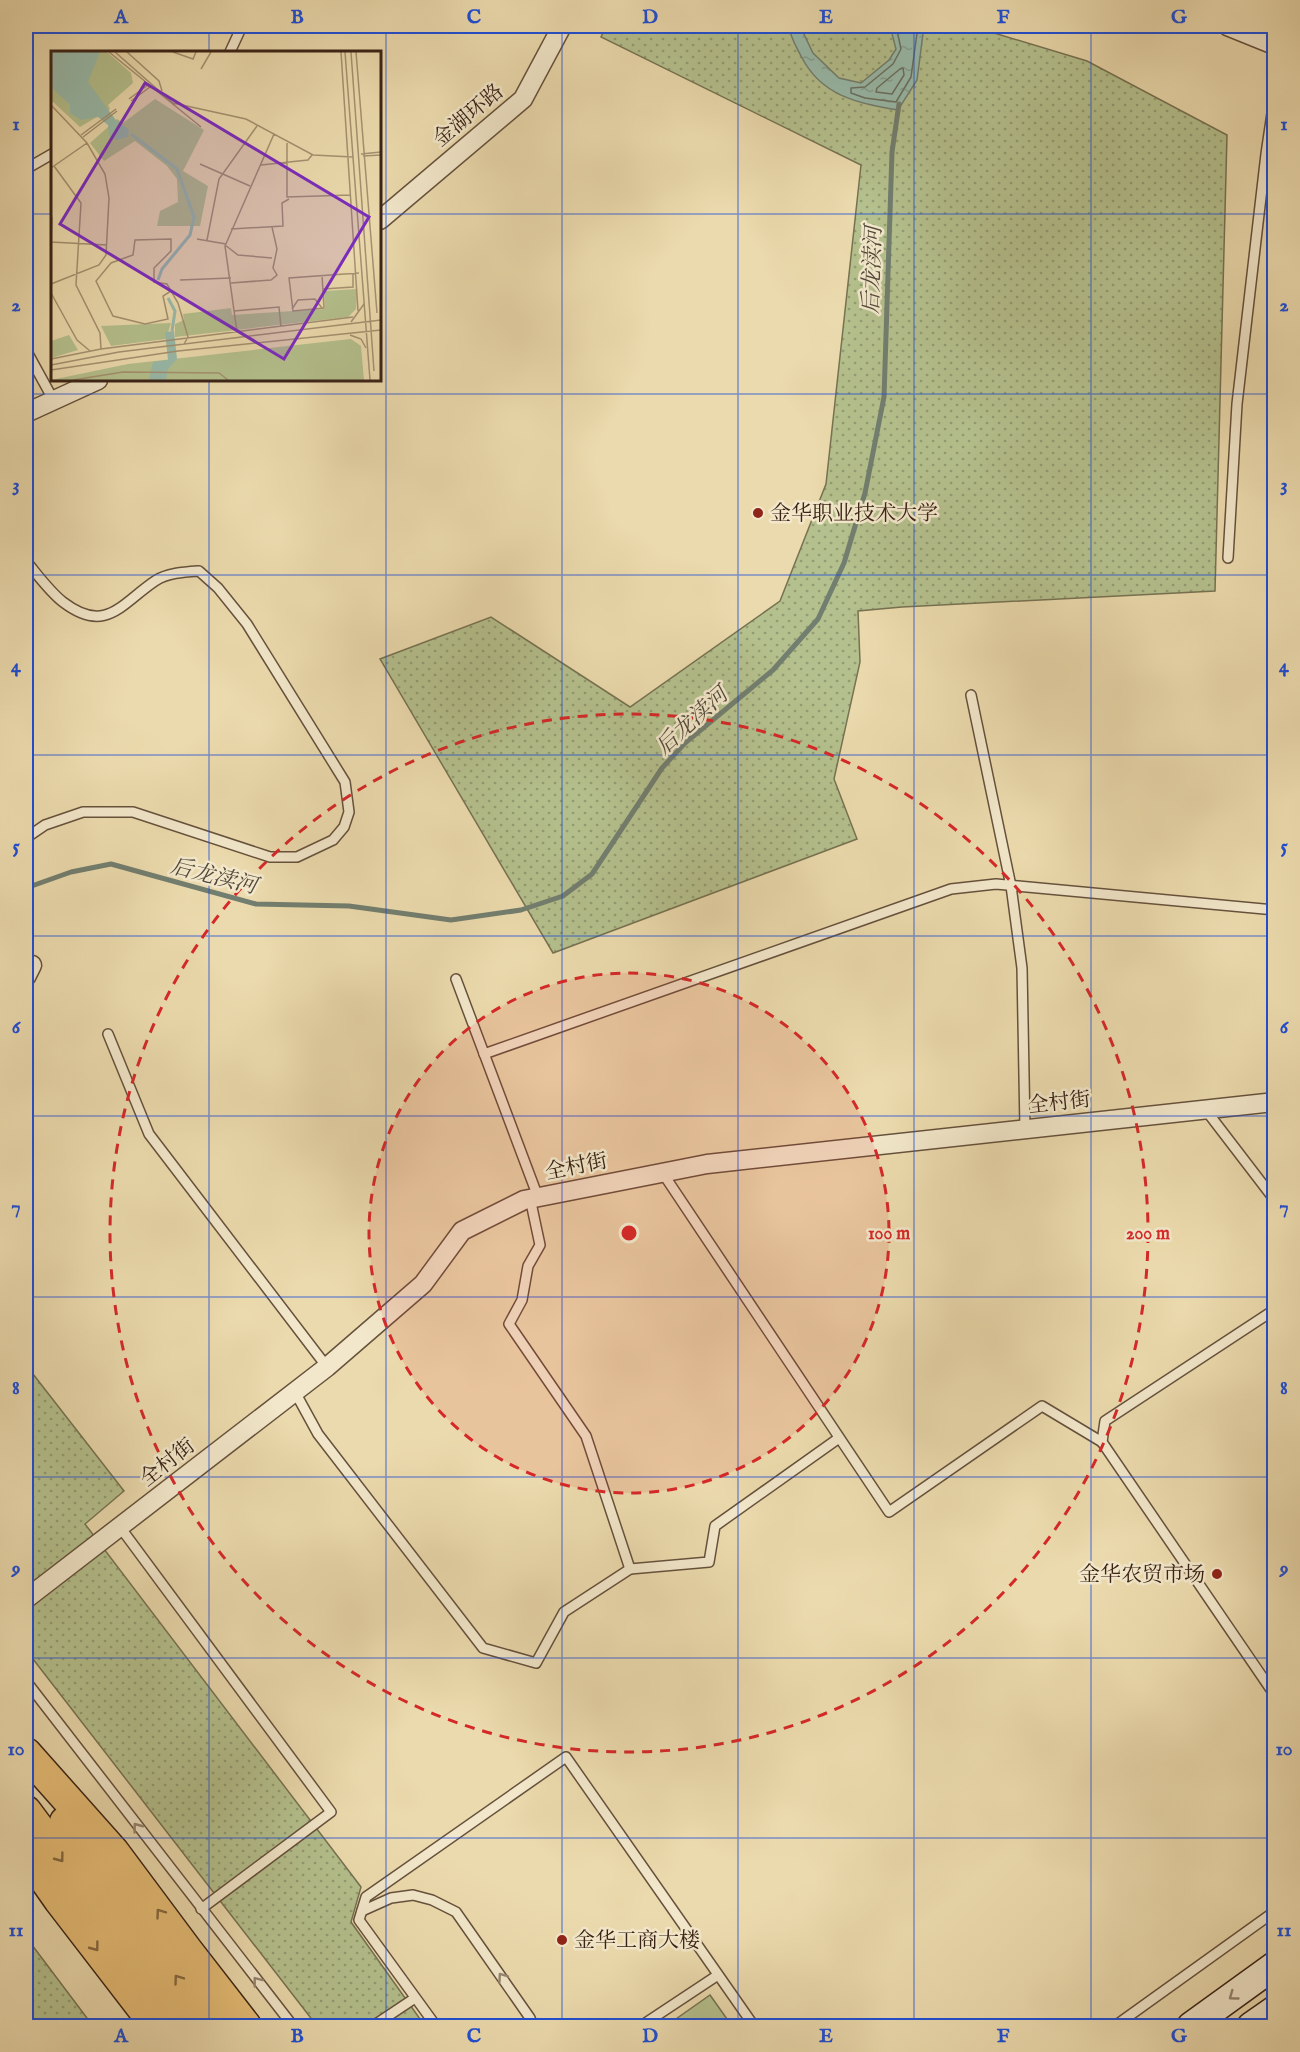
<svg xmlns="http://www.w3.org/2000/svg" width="1300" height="2052" font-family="'IM FELL English','Noto Serif SC',serif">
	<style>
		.park { fill: url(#park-dots); stroke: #777252; stroke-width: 1.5 }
		.pitch { fill: #b4c08d; stroke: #777252; stroke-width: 1.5 }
		.water { fill: url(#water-ripples); stroke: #727e6f; stroke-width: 1.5 }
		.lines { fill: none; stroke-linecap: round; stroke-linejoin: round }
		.shore { stroke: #696f60; stroke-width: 1.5 }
		.stream { stroke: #727e6f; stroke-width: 5 }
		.lane-casing { stroke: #66513c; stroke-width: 12 }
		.street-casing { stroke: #66513c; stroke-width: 21 }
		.secondary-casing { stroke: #3a2316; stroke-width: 30 }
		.primary-casing { stroke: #3a2316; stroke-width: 33 }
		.lane { stroke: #f2e7ca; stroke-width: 9 }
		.street { stroke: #f2e7ca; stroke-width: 18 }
		.secondary { stroke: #f2e7ca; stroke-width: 27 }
		.primary { stroke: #e6bd76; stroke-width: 30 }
		.oneway { stroke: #968570 }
		.oneway2 { stroke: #876841 }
		.grid { fill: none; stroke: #1d4ed8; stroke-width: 1.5; stroke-opacity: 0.55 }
		.ring { fill: none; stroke: #d62828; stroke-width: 3; stroke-dasharray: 10 8 }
		.poi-dot { fill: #8f2418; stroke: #f2e7ca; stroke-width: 2 }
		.labels { text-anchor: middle; stroke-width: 5; stroke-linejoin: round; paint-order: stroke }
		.street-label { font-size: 21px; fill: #3a2316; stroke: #f2e7ca }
		.poi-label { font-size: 21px; fill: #3a2316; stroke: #f2e7ca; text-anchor: start }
		.water-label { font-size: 22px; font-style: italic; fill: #52493b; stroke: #f2e7ca }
		.inset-river { fill: none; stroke: #98bbab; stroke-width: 3 }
		.inset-road { fill: none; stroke: #a49171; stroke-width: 1.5 }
		.view { fill: #7b2cbf; fill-opacity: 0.15; stroke: #7b2cbf; stroke-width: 3 }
		.inset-edge { fill: none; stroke: #3a2316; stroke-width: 3 }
		.centre { fill: #d62828; stroke: #f2e7ca; stroke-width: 3 }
		.ring-label { font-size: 18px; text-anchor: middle; font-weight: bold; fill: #d62828; stroke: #f2e7ca; stroke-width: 5; stroke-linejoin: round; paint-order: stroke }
		.neatline { fill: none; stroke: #1d4ed8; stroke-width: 2 }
		.grid-label { font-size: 20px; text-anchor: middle; font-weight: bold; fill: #1d4ed8 }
	</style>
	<defs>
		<pattern id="park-dots" width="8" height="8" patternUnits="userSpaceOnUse" patternTransform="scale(1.5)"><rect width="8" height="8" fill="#b4c08d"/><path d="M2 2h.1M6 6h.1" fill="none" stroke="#939c72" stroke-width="1.8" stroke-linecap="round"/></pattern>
		<pattern id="water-ripples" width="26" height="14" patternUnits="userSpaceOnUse" patternTransform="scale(1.5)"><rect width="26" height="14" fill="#98bbab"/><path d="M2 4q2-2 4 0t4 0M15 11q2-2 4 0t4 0" fill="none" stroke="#84a092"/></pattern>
	</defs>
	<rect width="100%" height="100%" fill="#ebdaad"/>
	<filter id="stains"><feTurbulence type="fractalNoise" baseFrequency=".00333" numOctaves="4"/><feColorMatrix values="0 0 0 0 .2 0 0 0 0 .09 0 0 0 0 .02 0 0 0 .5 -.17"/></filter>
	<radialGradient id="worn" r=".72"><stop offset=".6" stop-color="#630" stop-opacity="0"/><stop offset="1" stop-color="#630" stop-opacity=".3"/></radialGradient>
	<g class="park">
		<polygon points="606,26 971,26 1087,61 1227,135 1215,591 902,607 858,611 860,662 834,779 857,839 553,953 380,659 491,617 630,707 780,601 826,484 861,165 601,37"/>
		<polygon points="26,1365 124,1491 85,1524 361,1887 351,1922 425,2026 317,2026 26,1650"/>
		<polygon points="26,1937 93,2026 26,2026"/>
	</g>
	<polygon class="pitch" points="710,1995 732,2026 666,2026"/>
	<path class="water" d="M789 26H802L801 28 813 53 839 78 861 83 889 60 896 49 890 26H924L917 80 898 110C857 103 821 96 801 56 796 46 790 37 789 26Z"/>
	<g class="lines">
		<g class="shore">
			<polyline points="896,26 901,49 893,64 865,87 851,88 851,93 865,98 896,102 911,77 918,26"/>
			<polygon points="903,68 904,75 892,94 876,92 877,88 900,69"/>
		</g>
		<polyline class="stream" points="26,888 71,872 111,864 256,904 349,906 451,920 521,910 563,896 592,874 662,768 685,743 773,670 818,619 844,563 865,493 884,397 892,152 899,104"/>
		<g class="lane-casing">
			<g id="lane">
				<polyline points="230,52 242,26"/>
				<polyline points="26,169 52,154"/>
				<polyline points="26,350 54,401"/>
				<polyline points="1228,558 1237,404 1266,154 1274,100"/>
				<path d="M26 561C37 574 49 591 63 602 106 635 122 603 155 581 167 573 184 572 199 571L218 588 247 624 345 782 349 812 344 827 333 840 297 857H270L133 812H83L45 825 26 838"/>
				<polyline points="971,695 1011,886 1022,968 1025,1129"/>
				<polyline points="456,979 538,1197"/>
				<polyline points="108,1034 149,1134 327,1367"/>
				<polyline points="484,1054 951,889 996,884 1274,910"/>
				<polyline points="1205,1109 1274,1199"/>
				<polyline points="662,1172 889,1512 1042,1406 1102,1442"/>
				<polyline points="530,1198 540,1245 528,1266 522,1300 509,1324 586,1436 630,1569"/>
				<polyline points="1274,1310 1105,1421 1102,1442 1274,1694"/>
				<polyline points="295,1392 318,1434 483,1648 536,1663 564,1612 630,1569 709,1562 715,1526 839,1438"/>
				<polyline points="120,1527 331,1812 201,1909"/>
				<polyline points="26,1681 293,2026"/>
				<polyline points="362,1911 391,1898 413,1895 432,1900 456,1912 530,2018 533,2026"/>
				<polyline points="373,2026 415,1998"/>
				<polyline points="436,2026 359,1920 366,1897 566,1757 754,2026"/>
				<polyline points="641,2026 718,1975"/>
				<polyline points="1115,2026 1274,1912"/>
			</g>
		</g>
		<g class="street-casing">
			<g id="street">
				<polyline points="1227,26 1274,45"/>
				<polyline points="380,220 523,99 562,26"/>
				<polyline points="26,413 98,380"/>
				<polyline points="26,977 32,965"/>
				<polyline points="26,1599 327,1367 423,1284 462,1231 524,1200 707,1164 1274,1102"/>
			</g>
		</g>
		<g class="secondary-casing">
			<g id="secondary">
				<polyline points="1191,2026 1274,1966"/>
				<polyline points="1251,2026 1274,2010"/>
			</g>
		</g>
		<g class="primary-casing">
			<g id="primary">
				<polyline points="26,1753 114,1852 187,1950 246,2026"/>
				<polyline points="26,1811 186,2026"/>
				<polyline points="65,1822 212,2026"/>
				<polyline points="26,1853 59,1900 156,2026"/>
			</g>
		</g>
		<use href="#lane" class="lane"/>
		<use href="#street" class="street"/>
		<use href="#secondary" class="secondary"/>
		<use href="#primary" class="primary"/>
	</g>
	<defs><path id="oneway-chevron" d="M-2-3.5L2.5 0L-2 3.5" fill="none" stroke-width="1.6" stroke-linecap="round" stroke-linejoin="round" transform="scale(1.5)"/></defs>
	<g class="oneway">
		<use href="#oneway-chevron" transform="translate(137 1827) rotate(-127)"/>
		<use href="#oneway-chevron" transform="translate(502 1977) rotate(-125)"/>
		<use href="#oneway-chevron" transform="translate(257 1981) rotate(-128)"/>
		<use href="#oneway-chevron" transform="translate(1233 1996) rotate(144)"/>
	</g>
	<g class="oneway2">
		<use href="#oneway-chevron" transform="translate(60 1858) rotate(53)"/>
		<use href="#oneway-chevron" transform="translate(160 1913) rotate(-126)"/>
		<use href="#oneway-chevron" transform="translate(95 1947) rotate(53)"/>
		<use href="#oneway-chevron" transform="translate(178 1979) rotate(-126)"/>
	</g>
	<path class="grid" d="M209 26V52M386 26V2026M562 26V2026M738 26V2026M914 26V2026M1091 26V2026M26 214H52M380 214H1274M209 380V2026M26 394H1274M26 575H1274M26 755H1274M26 936H1274M26 1116H1274M26 1297H1274M26 1477H1274M26 1658H1274M26 1838H1274"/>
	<circle cx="629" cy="1233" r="260" fill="#d62828" fill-opacity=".12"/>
	<g class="ring">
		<circle cx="629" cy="1233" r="260"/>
		<circle cx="629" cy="1233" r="519"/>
	</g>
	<g class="poi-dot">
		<circle cx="758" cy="513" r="6"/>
		<circle cx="1217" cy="1574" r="6"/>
		<circle cx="562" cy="1940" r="6"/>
	</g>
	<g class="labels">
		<g class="street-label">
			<text transform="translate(468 115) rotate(-40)" y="7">金湖环路</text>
			<text transform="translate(1059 1102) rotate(-6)" y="7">全村街</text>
			<text transform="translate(576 1166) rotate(-11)" y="7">全村街</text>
			<text transform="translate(167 1462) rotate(-38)" y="7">全村街</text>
		</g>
		<g class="poi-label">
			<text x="770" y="520">金华职业技术大学</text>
			<text x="1205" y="1581" text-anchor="end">金华农贸市场</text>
			<text x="574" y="1947">金华工商大楼</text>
		</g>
		<g class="water-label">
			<text transform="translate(871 270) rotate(-88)" y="8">后龙渎河</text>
			<text transform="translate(691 720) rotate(-42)" y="8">后龙渎河</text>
			<text transform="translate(214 875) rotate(14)" y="8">后龙渎河</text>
		</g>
	</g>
	<g transform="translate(51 51)">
		<rect width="330" height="330" fill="#ebdaad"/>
		<path d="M0 1H56L80 22 82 32 57 54 59 58 29 76 0 49ZM104 48 153 79 132 120 157 135 149 175H106L109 160 127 151 126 128 116 115 84 90 53 110 39 92 66 68 72 72ZM306 238 305 258 297 266 124 286V273L133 269 132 263 180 257 181 264 274 258 273 240ZM120 272 115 288 60 295 50 275ZM18 284 27 299 0 307V290ZM300 288 310 295 313 329H0L77 313Z" fill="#b4c08d"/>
		<path d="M0 1H49L37 31 64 68 78 79 77 86 65 89 58 85 57 74 47 66 30 69 19 62V54L0 36ZM123 280 126 308 117 318 115 329H98L102 311 117 309 114 281Z" fill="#98bbab"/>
		<path class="inset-river" d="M80 83 126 118 143 166 139 184 111 218 107 229M117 247 124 260 121 280"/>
		<path class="inset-road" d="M58 1 150 76M64 1 122 52 195 68 262 104 302 106M76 1 108 30 111 40M122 1 142 8 145 1M290 1 307 260M294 1 319 329M300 1 323 320M305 1 326 262M150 18 160 1M78 48 98 33M80 50 99 36M0 54 36 92 54 123 58 147 55 204 48 214 0 233M30 84 65 58M32 86 66 60M236 92V146L300 144M310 103 330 101M312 105 330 104M149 113 199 135M210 114 257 109 261 104M3 115 30 152 25 234 49 282 50 298M0 117 36 92M1 166 0 191 56 194M180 178 232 175 231 152 238 148M146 188 175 193M156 189 168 128 206 75M174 194 187 204 221 207M271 224 273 257 242 260 238 227 308 222M129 229 180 227M180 232 220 229 226 224 222 217 226 198 221 176M272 238 302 236V222M120 240 112 245 117 268 94 273 62 265 45 230 60 212 82 204 84 189 120 188V200L103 217V231L116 233 127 252 137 286 133 293M0 242 26 289 39 300M241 258 247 249 264 248 271 257M183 260 228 256 230 276M300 271 313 253M186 281 174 195 223 83M299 284 310 288 315 297M0 308 50 298 302 266M0 314 68 301 330 269M0 319 127 300 330 279M22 329 72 321 168 322 177 329"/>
		<path class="view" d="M94 32 318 166 233 308 9 173Z"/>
		<rect width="330" height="330" class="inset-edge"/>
	</g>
	<circle cx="629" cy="1233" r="9" class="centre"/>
	<g class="ring-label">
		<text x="889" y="1239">100 m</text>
		<text x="1148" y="1239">200 m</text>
	</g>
	<rect width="1300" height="2052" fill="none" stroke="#ebdaad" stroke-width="66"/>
	<rect x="33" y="33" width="1234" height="1986" class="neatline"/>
	<g class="grid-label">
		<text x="121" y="23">A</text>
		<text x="297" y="23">B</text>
		<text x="474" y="23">C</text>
		<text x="650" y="23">D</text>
		<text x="826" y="23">E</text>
		<text x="1003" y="23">F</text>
		<text x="1179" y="23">G</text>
		<text x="16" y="130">1</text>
		<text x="1284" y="130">1</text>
		<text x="16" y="311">2</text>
		<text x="1284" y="311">2</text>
		<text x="16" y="491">3</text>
		<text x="1284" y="491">3</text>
		<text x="16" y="672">4</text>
		<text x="1284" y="672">4</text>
		<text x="16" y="852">5</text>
		<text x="1284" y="852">5</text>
		<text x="16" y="1033">6</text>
		<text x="1284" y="1033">6</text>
		<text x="16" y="1213">7</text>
		<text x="1284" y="1213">7</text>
		<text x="16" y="1394">8</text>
		<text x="1284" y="1394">8</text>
		<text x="16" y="1574">9</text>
		<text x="1284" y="1574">9</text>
		<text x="16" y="1755">10</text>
		<text x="1284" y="1755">10</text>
		<text x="16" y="1936">11</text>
		<text x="1284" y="1936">11</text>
		<text x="121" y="2042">A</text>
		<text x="297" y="2042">B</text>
		<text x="474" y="2042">C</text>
		<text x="650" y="2042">D</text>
		<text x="826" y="2042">E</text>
		<text x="1003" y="2042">F</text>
		<text x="1179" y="2042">G</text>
	</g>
	<rect width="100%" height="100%" filter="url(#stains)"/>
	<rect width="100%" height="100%" fill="url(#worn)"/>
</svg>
